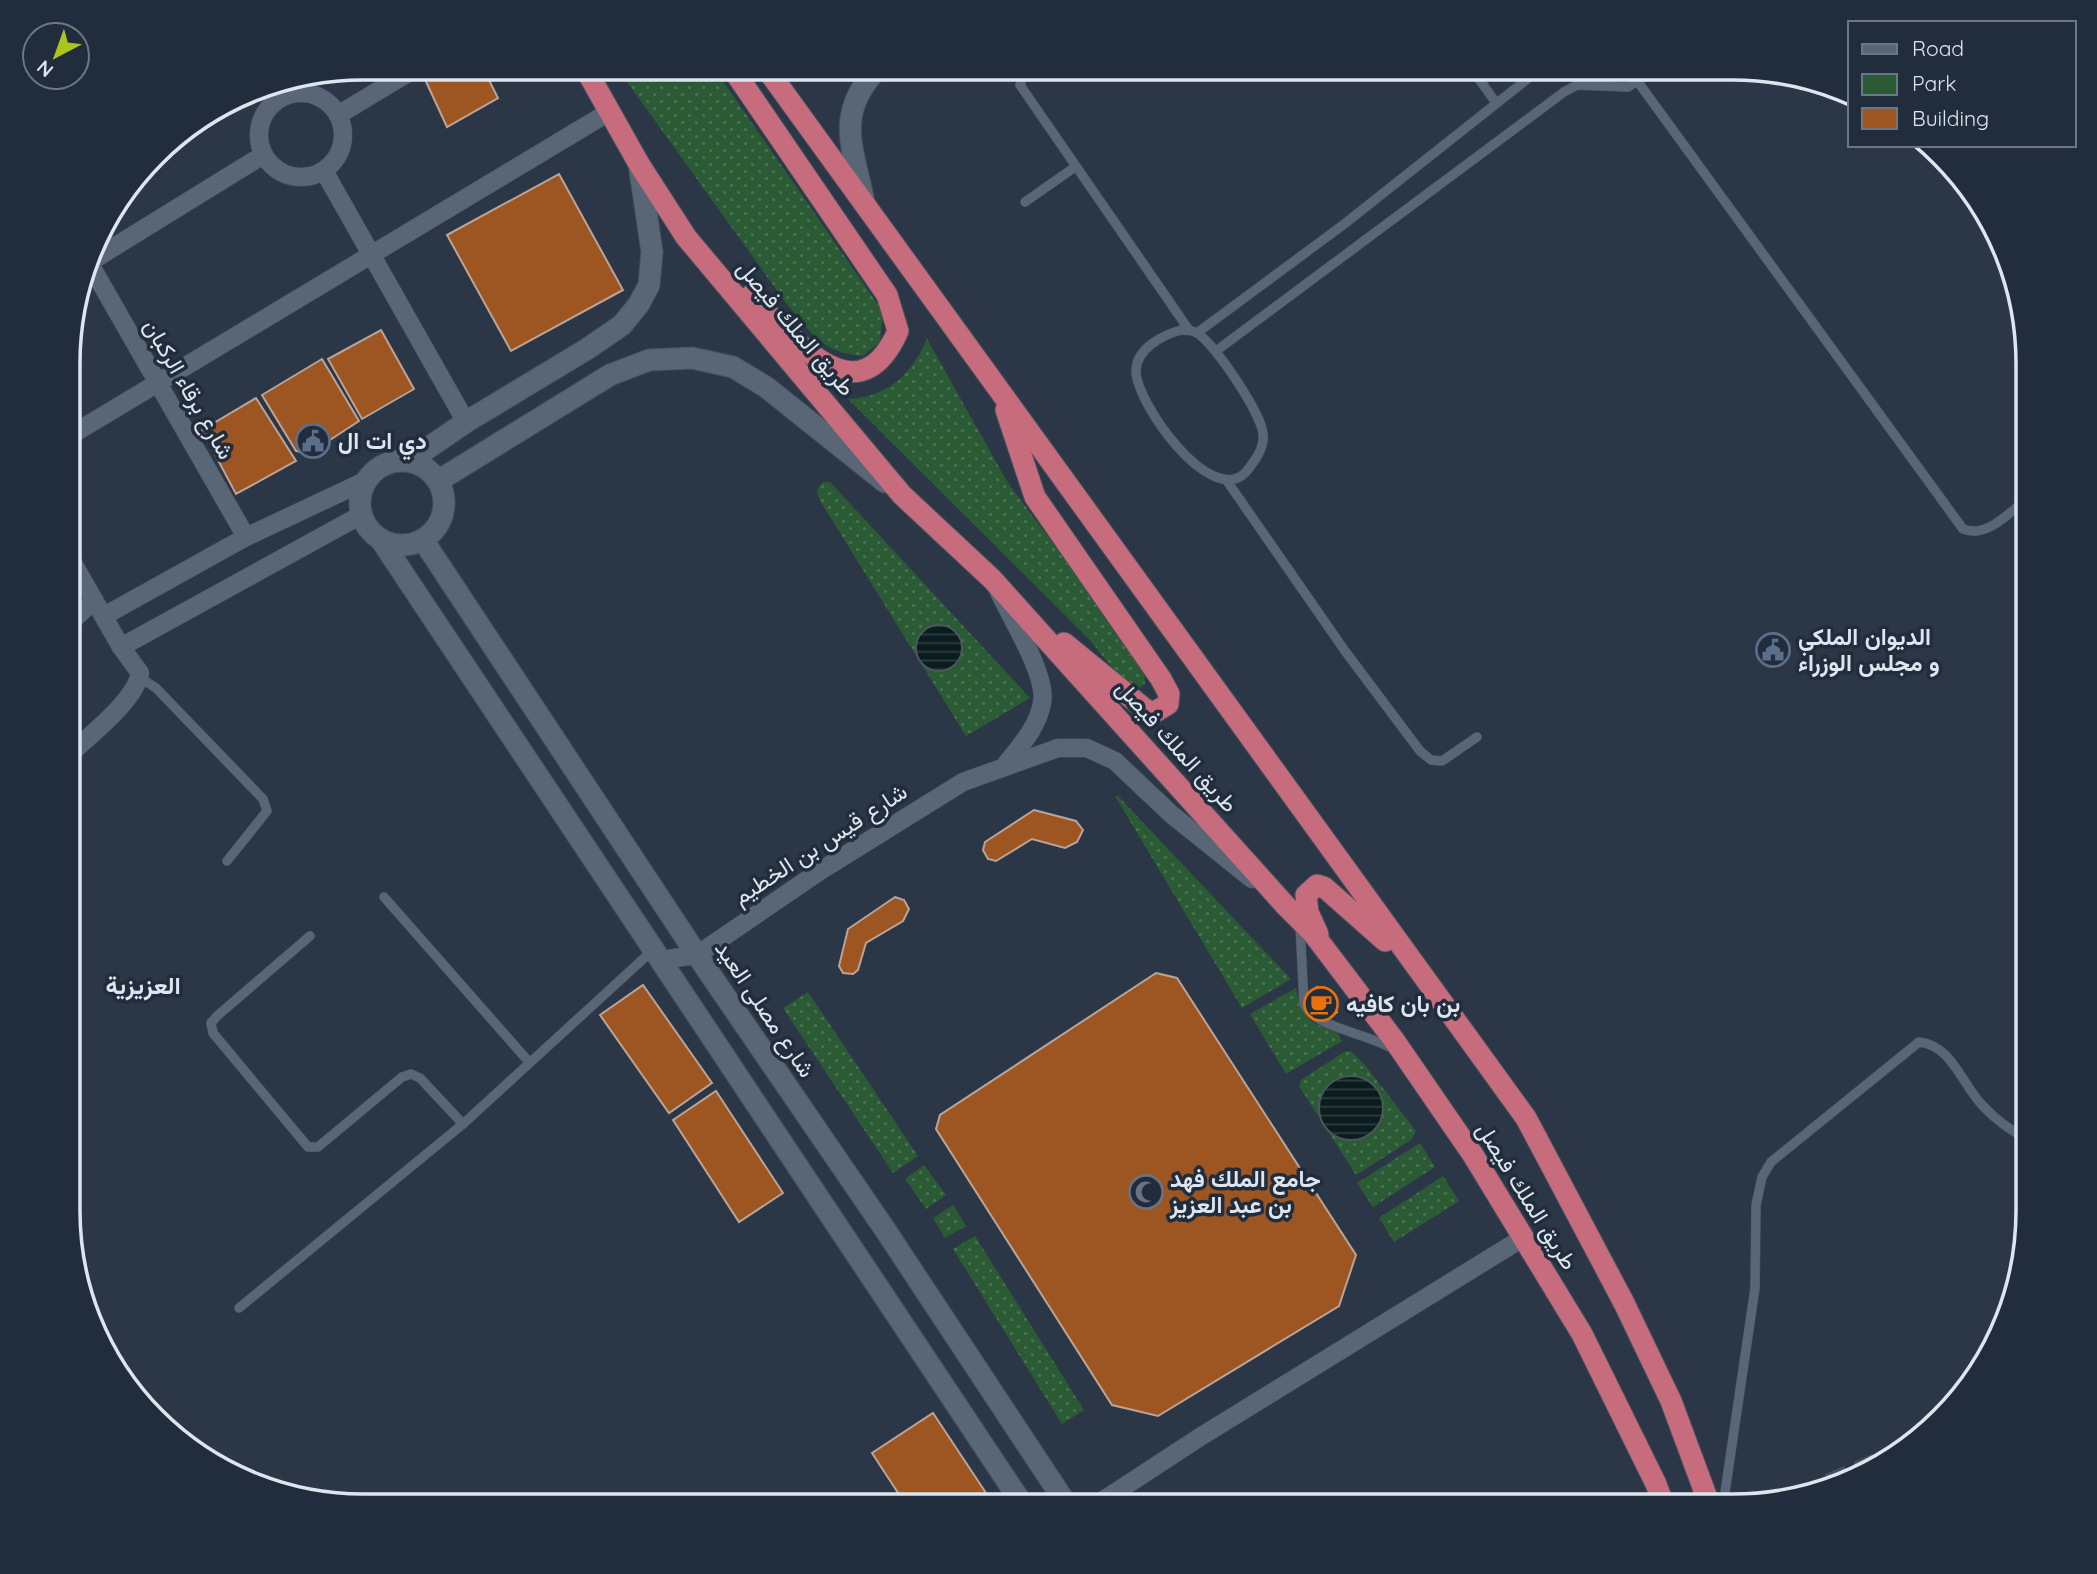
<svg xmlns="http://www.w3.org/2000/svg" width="2097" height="1574" font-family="Quicksand,Vazirmatn,sans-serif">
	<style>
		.green { fill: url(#green-dots); fill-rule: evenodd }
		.water { fill: url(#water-rules); stroke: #4a585d; stroke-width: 2 }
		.building { fill: #9d5522; stroke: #baa498; stroke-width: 2 }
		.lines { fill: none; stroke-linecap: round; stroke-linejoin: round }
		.secondary-tunnel { stroke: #46515f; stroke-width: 21; stroke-dasharray: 21 10; stroke-linecap: butt }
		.service-casing { stroke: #48525e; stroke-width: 10 }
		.minor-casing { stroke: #48525e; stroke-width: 19 }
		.tertiary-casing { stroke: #48525e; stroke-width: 23 }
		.trunk-casing { stroke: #48525e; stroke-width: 23 }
		.service { stroke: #586676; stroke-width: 9 }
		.minor { stroke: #586676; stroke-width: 18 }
		.tertiary { stroke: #586676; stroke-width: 21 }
		.trunk { stroke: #c76c7d; stroke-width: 21 }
		.labels { text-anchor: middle; stroke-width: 7; stroke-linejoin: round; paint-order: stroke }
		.street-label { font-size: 23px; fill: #dde5ee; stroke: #212d3c }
		.poi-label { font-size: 23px; font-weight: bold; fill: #dde5ee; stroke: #212d3c; text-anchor: start }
		.neighbourhood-label { font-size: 24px; font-weight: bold; fill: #dde5ee; stroke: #212d3c }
		.rim { fill: none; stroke: #dde5ee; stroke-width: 3.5 }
	</style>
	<defs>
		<pattern id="green-dots" width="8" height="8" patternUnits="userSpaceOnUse" patternTransform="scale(1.75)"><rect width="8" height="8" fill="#2b5b35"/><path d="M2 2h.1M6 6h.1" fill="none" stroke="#497253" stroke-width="1.8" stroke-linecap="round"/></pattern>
		<pattern id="water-rules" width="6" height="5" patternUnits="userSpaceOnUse" patternTransform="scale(1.75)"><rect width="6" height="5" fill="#0b1c1f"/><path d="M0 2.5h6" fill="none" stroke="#2e3d40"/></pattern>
	</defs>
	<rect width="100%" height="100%" fill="#2b3746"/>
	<g class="green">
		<path d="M617 68H714L883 312 880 342 863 356C820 352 813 334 786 303Z"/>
		<path d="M927 339 1008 483 1103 610 1144 673 1145 684 1136 690 1126 685 1089 639 848 399C888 397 912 374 927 339Z"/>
		<path d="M823 482H830L1030 698 966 736 819 499 817 490ZM957 633 962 647 919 659 916 644Z"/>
		<polygon points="1115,796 1118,796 1291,979 1242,1008"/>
		<path d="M1296 988C1302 1014 1309 1026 1336 1030L1342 1041 1286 1074 1250 1014Z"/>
		<polygon points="808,992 918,1156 893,1173 783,1008"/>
		<path d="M1351 1051 1365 1065 1416 1131 1411 1140 1356 1175 1299 1086 1301 1080 1344 1052ZM1347 1076 1358 1077 1360 1138C1314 1144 1304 1089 1347 1076Z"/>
		<polygon points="1420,1143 1435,1167 1373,1207 1357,1183"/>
		<polygon points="924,1165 946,1195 926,1209 905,1179"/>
		<polygon points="1443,1176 1459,1201 1394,1242 1379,1218"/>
		<polygon points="953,1205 966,1226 945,1238 933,1218"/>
		<polygon points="975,1236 1084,1410 1062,1424 953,1249"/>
	</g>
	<g class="water">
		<circle cx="939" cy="648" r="23"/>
		<circle cx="1351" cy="1108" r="32"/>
	</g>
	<g class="building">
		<polygon points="434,68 483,68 498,98 447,127 423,75"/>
		<polygon points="559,174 623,290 511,351 447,235"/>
		<polygon points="381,330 414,389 362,419 328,359"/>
		<polygon points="322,359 359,421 310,453 296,451 262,395"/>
		<polygon points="256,398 296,461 236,494 202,430"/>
		<polygon points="1034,810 1076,821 1083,830 1077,842 1065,848 1032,839 996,861 988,859 983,850 985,842"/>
		<polygon points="895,897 904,900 909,909 903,921 866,943 858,970 853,974 843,973 839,966 848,929"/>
		<polygon points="1156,973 1177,978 1356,1255 1339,1306 1158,1416 1112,1405 936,1129 940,1115"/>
		<polygon points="643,985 712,1083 669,1113 600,1015"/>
		<polygon points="1317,987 1337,1012 1326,1021 1305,996"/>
		<polygon points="716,1091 783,1193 739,1222 673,1120"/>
		<polygon points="933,1413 994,1505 906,1505 872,1453"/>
	</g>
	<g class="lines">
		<polyline class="secondary-tunnel" points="1829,1484 1885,1460"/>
		<g class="service-casing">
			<g id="service">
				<polyline points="1032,69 1023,75 1020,85 1189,330"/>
				<polyline points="1472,69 1496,103"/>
				<path d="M1638 82 1963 529C1987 539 2011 511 2029 497"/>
				<polyline points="1025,202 1075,167"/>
				<path d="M1181 330C1186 330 1192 330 1197 333 1214 343 1262 414 1263 434 1265 448 1254 462 1246 472 1211 509 1135 402 1136 370 1137 348 1163 335 1181 330Z"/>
				<polyline points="1197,333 1343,225 1540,69"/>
				<polyline points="1216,351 1564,92 1577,85 1628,87 1656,69"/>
				<polyline points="1227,481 1345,651 1420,751 1431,760 1442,761 1477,737"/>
				<polyline points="139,677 156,688 263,799 267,811 227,861"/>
				<polyline points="384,897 529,1062"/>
				<path d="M1300 925 1304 1004C1315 1028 1367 1033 1393 1049"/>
				<polyline points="310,936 217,1016 211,1023 213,1033 308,1147 318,1147 402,1077 411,1074 420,1078 463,1124"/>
				<polyline points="239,1308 463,1124 653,950"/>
				<path d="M1723 1506 1755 1288 1756 1205 1762 1177 1771 1162 1919 1042C1952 1045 1962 1085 1983 1106 1996 1120 2011 1131 2028 1139"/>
			</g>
		</g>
		<g class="minor-casing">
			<g id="minor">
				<polyline points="270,84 279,99"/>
				<circle cx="301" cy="135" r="42"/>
				<polyline points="338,115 416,68"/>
				<polyline points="324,171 466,422"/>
				<polyline points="93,260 263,155"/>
				<polyline points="91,266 246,537"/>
				<polyline points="71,435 609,112"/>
				<path d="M999 592C1011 618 1048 677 1042 703 1038 727 1020 746 1006 764"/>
				<polyline points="104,616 246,537 365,481"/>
				<polyline points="70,623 94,600"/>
				<polyline points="121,647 361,515"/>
				<path d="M70 754C91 734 135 701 140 673L121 647 70 558"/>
				<polyline points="660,960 697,955 820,871 963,782 1058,748 1087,748 1115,761 1171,814 1252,879"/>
				<polyline points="1096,1505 1200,1437 1521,1239"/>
			</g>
		</g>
		<g class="tertiary-casing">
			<g id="tertiary">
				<path d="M864 202C853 147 834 114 878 68"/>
				<circle cx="402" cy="503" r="42"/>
				<polyline points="409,461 466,422 587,349 622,325 639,304 649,285 652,252 639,164"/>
				<polyline points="438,481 610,375 649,360 692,358 733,367 766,387 885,482"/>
				<polyline points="381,540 1023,1505"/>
				<polyline points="423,540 697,955 884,1228 1067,1505"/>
			</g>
		</g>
		<g class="trunk-casing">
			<g id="trunk">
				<polyline points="585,68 639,164 686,237 902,495 992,579 1285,905 1312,932 1394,1040 1473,1155 1582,1334 1656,1484 1664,1506"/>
				<path d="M732 68 887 295 898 331C857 423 793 336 750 296"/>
				<polyline points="766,68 1526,1118 1624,1303 1671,1401 1710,1506"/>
				<polyline points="1006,410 1035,497 1161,679 1169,694 1168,704 1155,712 1146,710 1064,643"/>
				<polyline points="1318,934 1308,912 1306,895 1317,885 1324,887 1385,941"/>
			</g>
		</g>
		<use href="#service" class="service"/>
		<use href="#minor" class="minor"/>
		<use href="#tertiary" class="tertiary"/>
		<use href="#trunk" class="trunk"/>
	</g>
	<defs>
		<g id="civic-ring" transform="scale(1.75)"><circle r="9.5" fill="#212d3c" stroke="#5c6f8a" stroke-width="1.5"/><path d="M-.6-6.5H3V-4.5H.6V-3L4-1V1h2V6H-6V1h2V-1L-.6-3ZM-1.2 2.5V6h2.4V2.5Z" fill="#5c6f8a"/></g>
		<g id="cafe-ring" transform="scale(1.75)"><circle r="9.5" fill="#212d3c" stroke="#e8710a" stroke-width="1.5"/><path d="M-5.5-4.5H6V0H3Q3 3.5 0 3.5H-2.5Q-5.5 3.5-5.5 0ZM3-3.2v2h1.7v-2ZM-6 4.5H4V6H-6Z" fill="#e8710a"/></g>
		<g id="mosque-ring" transform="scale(1.75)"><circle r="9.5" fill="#212d3c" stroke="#6b7280" stroke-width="1.5"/><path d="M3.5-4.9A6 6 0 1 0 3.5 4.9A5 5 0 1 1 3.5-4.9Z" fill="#6b7280"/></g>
	</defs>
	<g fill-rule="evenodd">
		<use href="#civic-ring" x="313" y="441"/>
		<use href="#civic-ring" x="1773" y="650"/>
		<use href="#cafe-ring" x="1321" y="1004"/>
		<use href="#mosque-ring" x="1146" y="1192"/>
	</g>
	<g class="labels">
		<g class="street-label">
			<text transform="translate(796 328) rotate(50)" y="8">طريق الملك فيصل</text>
			<text transform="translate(189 389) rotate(60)" y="8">شارع برقاء الركبان</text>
			<text transform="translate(1177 746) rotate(48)" y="8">طريق الملك فيصل</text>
			<text transform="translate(820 844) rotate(-33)" y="8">شارع قيس بن الخطيم</text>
			<text transform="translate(765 1009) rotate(56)" y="8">شارع مصلى العيد</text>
			<text transform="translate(1527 1196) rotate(58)" y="8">طريق الملك فيصل</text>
		</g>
		<g class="poi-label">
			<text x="338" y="449">دي ات ال</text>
			<text x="1798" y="645">الديوان الملكي<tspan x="1798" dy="26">و مجلس الوزراء</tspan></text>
			<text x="1346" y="1012">بن بان كافيه</text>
			<text x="1170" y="1187">جامع الملك فهد<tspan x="1170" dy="26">بن عبد العزيز</tspan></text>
		</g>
		<g class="neighbourhood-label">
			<text x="143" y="994">العزيزية</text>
		</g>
	</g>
	<path d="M0 0H2097V1574H0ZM363 80H1733A283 283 0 0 1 2016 363V1211A283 283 0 0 1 1733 1494H363A283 283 0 0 1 80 1211V363A283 283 0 0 1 363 80Z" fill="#212d3c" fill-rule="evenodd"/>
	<path class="rim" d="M363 80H1733A283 283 0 0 1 2016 363V1211A283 283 0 0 1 1733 1494H363A283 283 0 0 1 80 1211V363A283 283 0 0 1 363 80Z"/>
	<rect x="1848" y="21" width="228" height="126" fill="#212d3c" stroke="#6c7783" stroke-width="2"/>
	<rect x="1862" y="44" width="35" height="10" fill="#586676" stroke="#6c7783" stroke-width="2"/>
	<text x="1912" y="56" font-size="21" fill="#dde5ee">Road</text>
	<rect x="1862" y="74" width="35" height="21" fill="#2b5b35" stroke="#6c7783" stroke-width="2"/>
	<text x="1912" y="91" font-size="21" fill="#dde5ee">Park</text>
	<rect x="1862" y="108" width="35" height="21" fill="#9d5522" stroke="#6c7783" stroke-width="2"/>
	<text x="1912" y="126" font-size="21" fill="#dde5ee">Building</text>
	<g transform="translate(56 56) rotate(221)"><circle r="33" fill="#212d3c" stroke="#6c7783" stroke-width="2"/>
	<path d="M0-5L12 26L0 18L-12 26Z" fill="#aac719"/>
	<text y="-10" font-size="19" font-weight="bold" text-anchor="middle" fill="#dde5ee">N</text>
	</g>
</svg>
